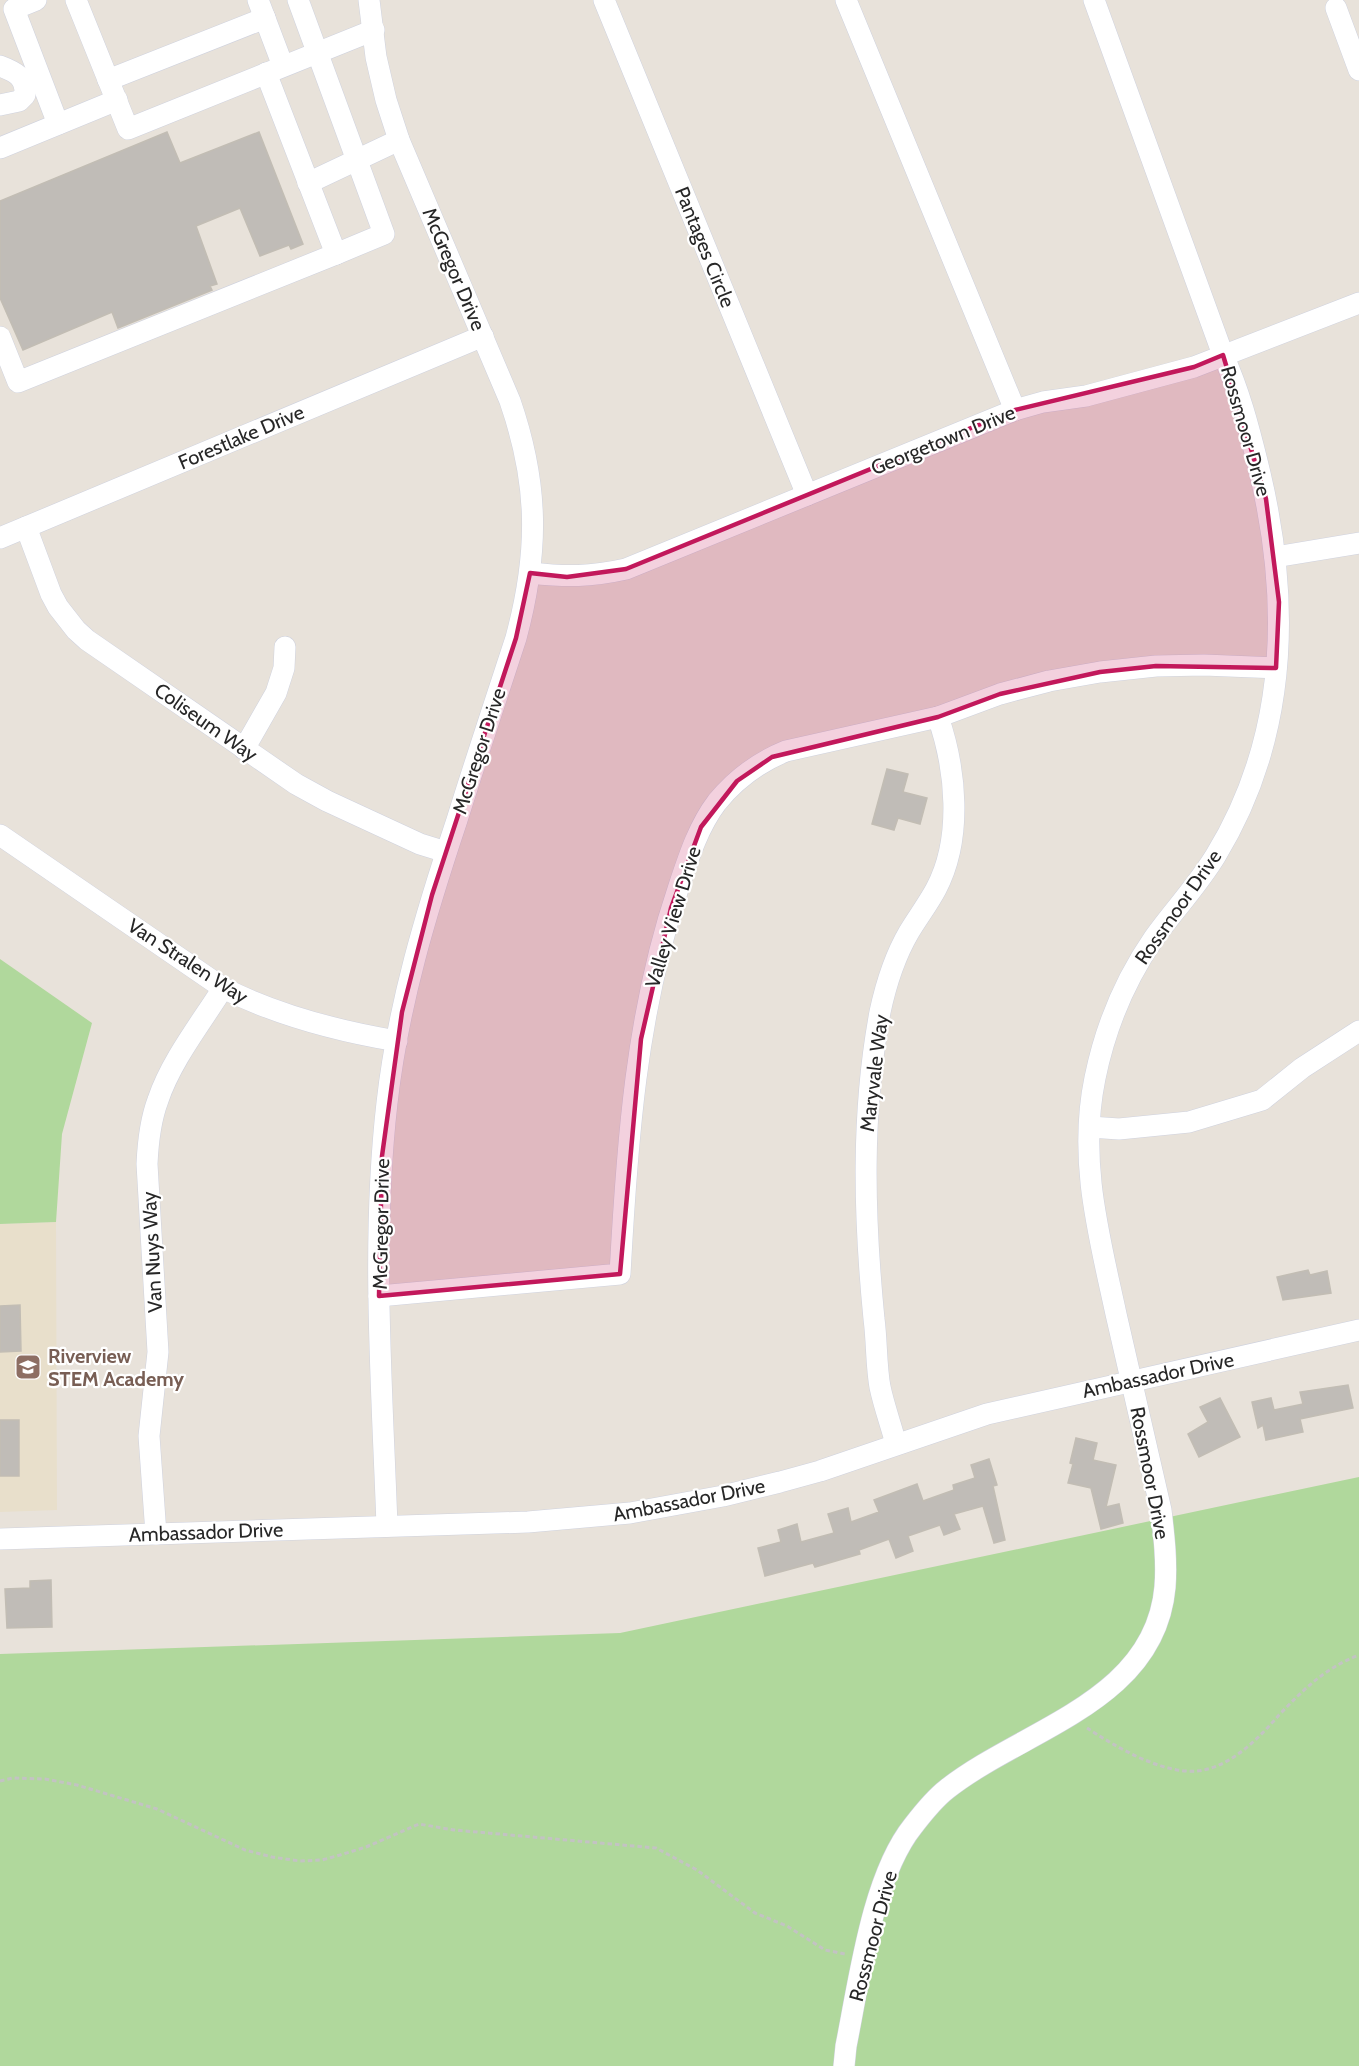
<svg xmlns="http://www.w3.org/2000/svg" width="1359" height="2066" font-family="Cabin,sans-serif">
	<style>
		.education { fill: #e8dfcb }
		.green { fill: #b0d89c }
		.building { fill: #c0bcb7; stroke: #c2bdb4; stroke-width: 1.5 }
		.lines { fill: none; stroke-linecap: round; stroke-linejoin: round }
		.minor-casing { stroke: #cfd2de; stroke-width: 22 }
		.path { stroke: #c3c3c3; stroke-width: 3; stroke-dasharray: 4.5 3; stroke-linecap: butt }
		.minor { stroke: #fff; stroke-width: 21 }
		.marked { fill: #c2185b; fill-opacity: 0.2; stroke: #c2185b; stroke-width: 4.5; stroke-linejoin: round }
		.labels { text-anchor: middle; stroke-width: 4.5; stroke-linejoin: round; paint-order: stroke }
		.street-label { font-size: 20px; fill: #272727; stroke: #fff }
		.education-label { font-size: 20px; font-weight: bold; fill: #785e54; stroke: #fff; text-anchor: start }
	</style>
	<rect width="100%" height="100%" fill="#e8e2da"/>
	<polygon class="education" points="56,1222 57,1510 0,1512 0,1224"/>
	<g class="green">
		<polygon points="0,959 92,1023 62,1134 56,1222 0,1224"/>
		<polygon points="1359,1477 1359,2066 0,2066 0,1654 620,1633"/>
	</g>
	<g class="building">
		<polygon points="167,132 180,163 259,132 303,244 291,249 289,245 260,256 240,208 196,226 217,284 210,286 212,290 118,328 112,312 23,350 0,298 0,201"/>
		<polygon points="887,769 908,774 903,792 927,798 920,824 898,818 894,830 872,824"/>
		<polygon points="1308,1270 1310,1275 1327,1271 1331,1293 1283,1300 1277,1277"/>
		<polygon points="20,1305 21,1351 0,1352 0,1306"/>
		<polygon points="1348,1385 1353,1408 1300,1419 1303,1432 1266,1440 1263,1425 1258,1428 1252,1402 1271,1398 1274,1410 1303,1404 1300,1392"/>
		<polygon points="1220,1398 1240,1437 1199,1457 1188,1434 1208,1422 1200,1407"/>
		<rect x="0" y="1420" width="19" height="56"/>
		<polygon points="1076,1438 1097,1443 1093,1460 1116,1465 1106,1507 1119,1504 1123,1523 1101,1529 1091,1488 1068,1483 1073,1464 1070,1463"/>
		<polygon points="989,1459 997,1485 993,1486 1005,1540 994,1543 983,1506 954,1514 960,1529 944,1535 940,1525 908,1536 913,1551 896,1558 889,1539 859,1550 860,1554 815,1567 813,1563 765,1576 758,1548 781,1542 778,1530 797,1524 801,1542 834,1533 828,1514 848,1508 851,1522 879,1512 874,1500 917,1484 923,1501 954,1490 953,1485 975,1478 971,1465"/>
		<polygon points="51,1580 52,1627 7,1628 5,1589 30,1588 30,1581"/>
	</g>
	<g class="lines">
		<g class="minor-casing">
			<g id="minor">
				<polyline points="36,0 14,9 58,124"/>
				<polyline points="76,0 128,129 374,30"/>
				<polyline points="258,0 283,66"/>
				<polyline points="298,0 384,234 336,254"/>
				<path d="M369 0 376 57 386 100 399 140 510 401C539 485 539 552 516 638 496 699 476 759 457 820 426 913 398 1005 387 1103 371 1243 382 1385 387 1526"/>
				<polyline points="604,0 807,495"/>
				<polyline points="846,0 1015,410"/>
				<polyline points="1336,8 1359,70"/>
				<path d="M0 66C16 72 26 77 25 95L19 101 0 105"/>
				<polyline points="108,80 265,18"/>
				<polyline points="0,148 117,100"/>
				<polyline points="308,183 399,140"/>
				<polyline points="0,337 18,382 336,254 266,73"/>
				<polyline points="26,527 51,594 58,607 76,630 87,640 296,784 327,801 420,844 446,852"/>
				<polyline points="0,538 483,336"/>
				<polyline points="1275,557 1359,543"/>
				<path d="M530 573C567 577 590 577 626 569L1015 410 1043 402 1086 396 1194 367 1359 303"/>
				<polyline points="244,749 276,693 284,668 285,647"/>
				<path d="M0 835 223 988C277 1015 337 1031 397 1041"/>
				<polyline points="1090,1127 1119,1129 1189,1122 1262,1100 1302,1068 1359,1031"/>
				<path d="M379 1296 620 1274C627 1144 636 1013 678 889 688 859 698 827 717 802 735 780 759 762 786 751L938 717 1000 694 1049 681 1100 672 1156 666 1204 665 1276 668"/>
				<path d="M896 1444C891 1425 884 1406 880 1387 876 1365 877 1341 874 1319 864 1217 861 1114 880 1012 886 984 895 956 909 932 918 917 928 904 936 889 963 838 956 769 938 717"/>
				<path d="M156 1534 149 1436 158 1352 147 1164C148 1142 150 1121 158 1100 171 1061 201 1023 223 988"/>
				<polyline points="0,1539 528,1522 630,1513 723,1496 780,1482 820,1471 987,1414 1359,1330"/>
				<path d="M844 2066 846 2046C859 1982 872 1877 913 1826 923 1813 934 1799 947 1789 1023 1729 1155 1702 1165 1587 1167 1561 1164 1536 1161 1510 1146 1445 1131 1379 1116 1314 1099 1235 1078 1160 1095 1078 1105 1029 1125 980 1154 938 1174 910 1198 885 1216 855 1289 735 1291 599 1258 465 1249 428 1239 390 1223 355L1094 0"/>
			</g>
		</g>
		<g class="path">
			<path d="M1087 1728C1116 1747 1162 1774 1197 1771 1230 1768 1259 1738 1279 1715 1304 1689 1325 1668 1359 1655"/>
			<polyline points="0,1781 13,1778 45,1779 77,1785 157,1809 245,1850 272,1857 300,1861 322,1860 340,1855 366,1847 419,1824 454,1830 656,1848 697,1870 755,1913 787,1926 825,1950 845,1954"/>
		</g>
		<use href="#minor" class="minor"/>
	</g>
	<path class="marked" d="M1223 355 1266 499 1279 602 1276 668 1156 666 1100 672 1000 694 938 717 772 757 737 781 701 827 671 908 641 1039 620 1274 379 1296 382 1156 402 1012 432 895 516 638 530 573 567 577 626 569 1015 410 1194 367Z"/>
	<defs>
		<g id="school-square" transform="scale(1.35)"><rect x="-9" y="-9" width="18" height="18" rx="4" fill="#8d6e63" stroke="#fff"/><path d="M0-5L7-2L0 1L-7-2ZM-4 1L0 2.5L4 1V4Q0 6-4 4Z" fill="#fff"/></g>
	</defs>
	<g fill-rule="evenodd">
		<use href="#school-square" x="28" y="1367"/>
	</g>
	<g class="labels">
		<g class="street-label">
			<text transform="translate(705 247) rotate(68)" y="7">Pantages Circle</text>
			<text transform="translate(454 269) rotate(67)" y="7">McGregor Drive</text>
			<text transform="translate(1246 431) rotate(74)" y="7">Rossmoor Drive</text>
			<text transform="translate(241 437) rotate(-23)" y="7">Forestlake Drive</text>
			<text transform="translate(943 440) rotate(-22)" y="7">Georgetown Drive</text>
			<text transform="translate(206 722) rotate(35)" y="7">Coliseum Way</text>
			<text transform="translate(479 751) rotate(-72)" y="7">McGregor Drive</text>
			<text transform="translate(1178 907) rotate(-55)" y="7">Rossmoor Drive</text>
			<text transform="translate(673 917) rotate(-73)" y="7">Valley View Drive</text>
			<text transform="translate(188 961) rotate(33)" y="7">Van Stralen Way</text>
			<text transform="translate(874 1073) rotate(-83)" y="7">Maryvale Way</text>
			<text transform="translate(381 1224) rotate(-89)" y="7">McGregor Drive</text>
			<text transform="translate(152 1252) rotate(-93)" y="7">Van Nuys Way</text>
			<text transform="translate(1158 1375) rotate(-12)" y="7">Ambassador Drive</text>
			<text transform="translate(1150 1473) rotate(79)" y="7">Rossmoor Drive</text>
			<text transform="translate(689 1500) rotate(-11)" y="7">Ambassador Drive</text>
			<text transform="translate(206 1532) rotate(-2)" y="7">Ambassador Drive</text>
			<text transform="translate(873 1936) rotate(-75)" y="7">Rossmoor Drive</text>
		</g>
		<g class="education-label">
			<text x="48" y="1363">Riverview<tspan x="48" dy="23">STEM Academy</tspan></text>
		</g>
	</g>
</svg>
